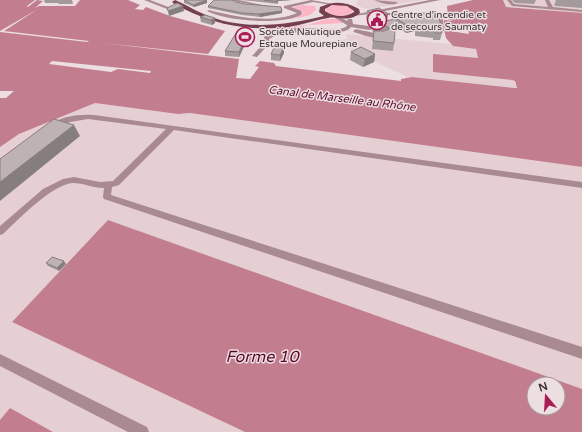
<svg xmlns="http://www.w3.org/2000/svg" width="582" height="432" font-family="'Varela Round',sans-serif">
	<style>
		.built { fill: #e5cfd3 }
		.green { fill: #fcb5c5 }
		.water { fill: #c27e8f; fill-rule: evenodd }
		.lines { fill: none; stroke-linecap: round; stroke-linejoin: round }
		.minor { fill: #a98a91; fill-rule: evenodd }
		.major { fill: #75414f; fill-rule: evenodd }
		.wall { fill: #a4999b }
		.shaded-wall { fill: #867d7e }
		.building { fill: #bfb2b4; stroke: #867d7e }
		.labels { text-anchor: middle; stroke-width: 3; stroke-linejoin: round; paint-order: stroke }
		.far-poi-label { font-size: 10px; fill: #373132; stroke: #ecdee1; text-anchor: start }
		.far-water-label { font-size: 11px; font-style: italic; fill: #5c082b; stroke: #ecdee1 }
		.near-water-label { font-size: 16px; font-style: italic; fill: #5c082b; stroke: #ecdee1 }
	</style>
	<rect width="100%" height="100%" fill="#ecdee1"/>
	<g class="built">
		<polygon points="358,0 422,0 369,9 363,8 356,5"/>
		<polygon points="503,0 582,0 582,13 505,7"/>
		<polygon points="345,34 451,44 453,46 475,48 478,59 433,72 512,80 514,81 517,88 412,77 406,78 406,76 351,51 340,40 348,39"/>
		<polygon points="95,103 178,114 190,113 582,167 582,389 108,220 12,322 245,432 53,432 10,408 0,420 0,147 19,134"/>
	</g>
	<g class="green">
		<polygon points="302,5 315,6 316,10 310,15 298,18 296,17 304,13 292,8"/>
		<path d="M334 5C341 5 349 4 353 11 346 18 333 17 326 11L327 7Z"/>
		<polygon points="327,19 337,19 343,23 308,25 295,30 275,31 272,29 307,25"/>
	</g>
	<g class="water">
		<path d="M0 0H35L27 6 28 7 37 0 43 1 35 8 39 6H75L80 0H128L140 5 135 9 143 10 146 7 170 16 225 31 208 54 103 43 239 59 236 78 250 79 259 67 255 66 260 61 274 63 276 66 401 81V79L412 77 515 88H517L515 81 512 80 433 72V54L478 58 476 49 453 46 446 38 444 30 469 34 468 30 444 28V20L454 21 444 18 448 17 447 6 473 0H503L506 7 582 13V167L190 113 178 114 95 103 19 134 0 147V98H6L14 91H0V32L87 42 89 41 4 31 38 9 0 31ZM52 61 151 71 150 73 118 69 111 72 49 64Z"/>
		<path d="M108 220 582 389V432H245L12 322ZM534 384H558V408H534Z"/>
		<polygon points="10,408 53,432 0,432 0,420"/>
	</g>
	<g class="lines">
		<g class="minor">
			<polygon points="144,0 150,0 171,8 167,9"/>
			<polygon points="229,0 239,0 267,6 265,7"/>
			<path d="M311 0 333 4 331 5 313 2 291 7 301 11 302 14C286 26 224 21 207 11L209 10C236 17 270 24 297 13L284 8V6Z"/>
			<path d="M374 0 396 2 398 3C392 6 380 3 374 0Z"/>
			<polygon points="430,0 440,0 380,12 411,15 411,16 409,17 378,14 376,13 354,16 352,15"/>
			<polygon points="507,0 511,0 514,4 548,7 545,0 549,0 553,7 582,10 582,12 512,6"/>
			<path d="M335 16H339L347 21 348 19H352L353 24 369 26 384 24 387 26 369 30 351 27C342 40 288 25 269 39L270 42 283 45V47L268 45 257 57 252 56 264 43V37C285 23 317 30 340 29L346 27 347 25 335 18Z"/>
			<polygon points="428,17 443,19 444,31 439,30 439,21 428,19"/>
			<path d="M356 29C363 31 382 34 386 36 377 41 363 35 354 32L353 31Z"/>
			<path d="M94 115 582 182V188L174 130 119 185 112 187 111 195 582 347V359L104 199 103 197 104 188C93 188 83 183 73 183 52 184 18 220 3 234L0 235V226L43 189 63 179 74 177 100 182 113 181 166 129 88 119 70 122 52 129 48 127C59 116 79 114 94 115Z"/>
			<polygon points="0,354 147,427 149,432 128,432 0,366"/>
		</g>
		<path class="major" d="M175 0C187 5 199 13 211 17 247 30 288 25 324 16L319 12 320 7C334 1 345 1 359 9L360 13C348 23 339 16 328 18 315 20 302 25 289 27 247 32 209 24 173 3L172 2ZM332 5 347 6 354 11V12C345 18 334 17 325 11V9Z"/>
	</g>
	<g class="wall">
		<polygon points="44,0 72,0 73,4 59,4 58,3 45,3"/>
		<polygon points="184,0 207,0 207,3 194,7 184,3"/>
		<polygon points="242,0 292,0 278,1 278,4"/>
		<polygon points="512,0 536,0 534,4 515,3"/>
		<polygon points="555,0 582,0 582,8 556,6 554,5 556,1"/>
		<polygon points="236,2 282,13 260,17 242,15 208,8 208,6"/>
		<polygon points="367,11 387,21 394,43 393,51 372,49 374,32 372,31 374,24 371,24 371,22 366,19"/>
		<polygon points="422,13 442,33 440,40 433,40 433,38 415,36 415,31 406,33 395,25 397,14 421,16"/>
		<polygon points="200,17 215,18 215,23 212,25 201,22"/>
		<polygon points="249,31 249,36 239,57 225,56 225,51"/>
		<polygon points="351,52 375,54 374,62 363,67 350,60"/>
		<polygon points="284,53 280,61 271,60 271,54"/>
		<polygon points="46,263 66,264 59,271 48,266"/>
	</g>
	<g class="shaded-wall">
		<polygon points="207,0 207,3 194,7 193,5"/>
		<polygon points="277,0 292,0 277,1"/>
		<polygon points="183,6 184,11 169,16 168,11"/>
		<polygon points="282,11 282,13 260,17 259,14"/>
		<polygon points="388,14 387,22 371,24 372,17"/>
		<polygon points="215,18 215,23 212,25 211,20"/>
		<polygon points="416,24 415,31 406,33 408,26"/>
		<polygon points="249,31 249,36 239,57 239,52"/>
		<polygon points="284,47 284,53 280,61 280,55"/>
		<polygon points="375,54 374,62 363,67 365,59"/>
		<polygon points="74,125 80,136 0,201 0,182"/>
		<polygon points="64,261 66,264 59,271 57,268"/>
	</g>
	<g class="building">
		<polygon points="184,0 207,0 193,5"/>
		<polygon points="214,0 232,0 236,2 245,4 281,7 282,11 259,14 242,13 208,6"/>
		<polygon points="264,0 277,0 278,2"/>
		<polygon points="177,3 183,6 168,11 167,8"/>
		<polygon points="379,8 388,14 372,17 374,16 367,11"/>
		<polygon points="422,13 437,14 439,16 442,33 435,33 434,31 417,29 416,24 408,26 397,19 397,14 422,16"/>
		<polygon points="205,15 215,18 211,20 200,17"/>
		<polygon points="396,19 394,43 373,41 374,31 384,31 389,29 388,27 374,23"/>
		<polygon points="238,30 249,31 239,52 225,51"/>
		<polygon points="275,46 284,47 280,55 271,54"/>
		<polygon points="361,47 375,54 365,59 351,52"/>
		<polygon points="54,119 74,125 0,182 0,159"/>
		<polygon points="52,257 64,261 57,268 46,263"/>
	</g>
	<defs>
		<g id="civic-ring" transform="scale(1)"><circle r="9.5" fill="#ecdee1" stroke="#aa1a54" stroke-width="1.5"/><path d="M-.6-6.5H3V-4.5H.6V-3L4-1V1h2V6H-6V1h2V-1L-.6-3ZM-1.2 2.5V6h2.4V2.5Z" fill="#aa1a54"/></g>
		<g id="stadium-ring" transform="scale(1)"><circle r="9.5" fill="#ecdee1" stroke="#aa1a54" stroke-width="1.5"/><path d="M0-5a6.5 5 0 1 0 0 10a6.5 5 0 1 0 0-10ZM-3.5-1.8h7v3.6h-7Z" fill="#aa1a54"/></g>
	</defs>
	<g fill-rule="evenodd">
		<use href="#civic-ring" x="377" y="20"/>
		<use href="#stadium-ring" x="245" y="37"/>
	</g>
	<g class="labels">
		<g class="far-poi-label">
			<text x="391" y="18">Centre d’incendie et<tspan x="391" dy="12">de secours Saumaty</tspan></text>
			<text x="259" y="35">Société Nautique<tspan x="259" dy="12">Estaque Mourepiane</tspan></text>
		</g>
		<g class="far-water-label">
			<text transform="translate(342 98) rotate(7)" y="4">Canal de Marseille au Rhône</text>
		</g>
		<g class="near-water-label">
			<text x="262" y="362">Forme 10</text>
		</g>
	</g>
	<g transform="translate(546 396) rotate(342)"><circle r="19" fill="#ecdee1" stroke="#a4999b"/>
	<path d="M0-3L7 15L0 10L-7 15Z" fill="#aa1a54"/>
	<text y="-6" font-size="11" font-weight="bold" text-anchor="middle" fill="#373132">N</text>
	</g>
</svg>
